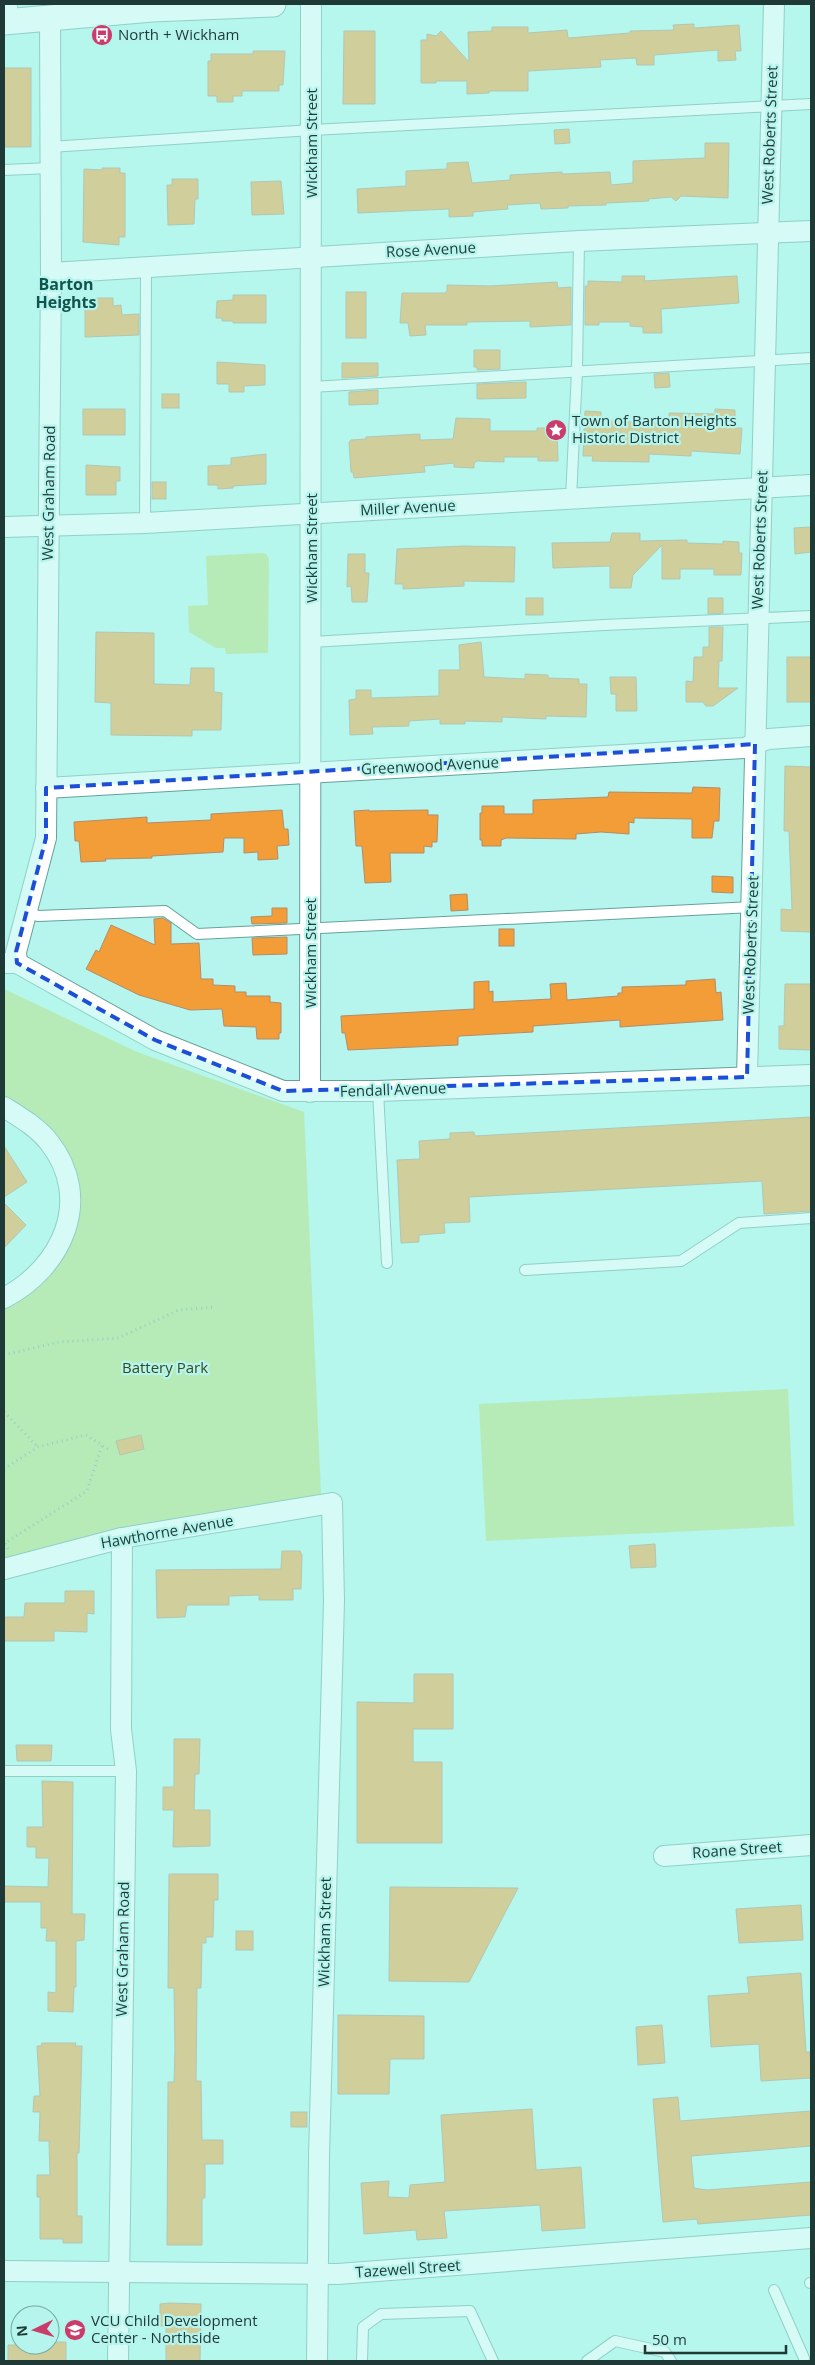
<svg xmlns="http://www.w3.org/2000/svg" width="815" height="2365" font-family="'Open Sans',sans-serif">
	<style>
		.green { fill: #b8de77 }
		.building { fill: #f29d38; stroke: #b18d6a }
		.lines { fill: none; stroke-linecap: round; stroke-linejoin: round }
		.service-casing { stroke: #64a29a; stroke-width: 12 }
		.minor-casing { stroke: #64a29a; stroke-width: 22 }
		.tertiary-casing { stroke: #64a29a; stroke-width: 27 }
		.path { stroke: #71a09a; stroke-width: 3; stroke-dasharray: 1 4; stroke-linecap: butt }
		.service { stroke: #fff; stroke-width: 10 }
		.minor { stroke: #fff; stroke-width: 20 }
		.tertiary { stroke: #fff; stroke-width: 25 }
		.marked { fill: none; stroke: #1d4ed8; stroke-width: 4; stroke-dasharray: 10 6; stroke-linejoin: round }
		.labels { text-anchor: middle; stroke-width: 4.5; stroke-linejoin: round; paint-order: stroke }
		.poi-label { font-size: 15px; fill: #1f3936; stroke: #b5f5ed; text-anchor: start }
		.street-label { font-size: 15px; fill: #1f3936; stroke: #b5f5ed }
		.park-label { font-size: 15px; fill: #38481a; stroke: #b5f5ed }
		.neighbourhood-label { font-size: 16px; font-weight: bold; fill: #10544e; stroke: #b5f5ed }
	</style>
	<rect width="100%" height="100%" fill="#b5f5ed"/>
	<g class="green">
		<polygon points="262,553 266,554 269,559 268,653 226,654 225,648 216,648 189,632 188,606 208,605 206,556"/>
		<polygon points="4,989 137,1052 304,1112 321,1494 115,1529 4,1561 4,1304 44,1278 76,1187 4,1099"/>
		<polygon points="788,1389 794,1526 486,1541 479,1404"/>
	</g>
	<g class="building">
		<polygon points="694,24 694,28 739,25 741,51 735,51 736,60 718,61 718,50 654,55 654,65 637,65 636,58 600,60 601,67 528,71 528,91 489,91 489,93 467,94 467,81 436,81 436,83 421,83 421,40 427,40 427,34 436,36 441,31 469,62 468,32 492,31 492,27 528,27 528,33 567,30 568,38 630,33 630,31 674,30 673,25"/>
		<polygon points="344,31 375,31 375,104 343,104"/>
		<polygon points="253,51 285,51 283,85 279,85 279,91 242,91 242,96 233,96 233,102 217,102 217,96 208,96 208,61 211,61 211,54 253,54"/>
		<rect x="4" y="68" width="27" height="79"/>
		<polygon points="569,129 570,143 555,144 554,130"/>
		<polygon points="705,143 729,143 728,198 681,196 676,201 671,197 648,199 649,201 606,203 606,205 568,206 568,208 541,209 540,203 507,205 508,209 473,212 473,216 449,217 449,209 358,213 357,189 406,186 406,171 447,169 447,163 468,162 472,183 510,180 510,175 562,172 562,174 610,172 611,185 633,183 633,161 705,158"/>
		<polygon points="102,168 120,168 120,173 125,173 125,237 119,237 119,245 83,242 84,169 103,170"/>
		<polygon points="172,179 198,179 198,199 195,199 194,224 168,225 167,185 172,185"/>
		<polygon points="281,181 284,214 252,215 251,182"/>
		<polygon points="622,276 645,276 644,281 737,276 739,303 661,309 662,333 643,333 643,327 630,326 630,322 599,322 599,325 585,325 585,286 588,286 588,281 622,282"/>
		<polygon points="557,282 558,288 571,287 571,325 530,327 530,321 467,322 467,325 425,325 426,335 410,336 408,323 400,323 402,293 445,293 447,291 447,285 490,286"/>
		<rect x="346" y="292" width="20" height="46"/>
		<polygon points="233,295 266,295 266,323 233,323 233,321 222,321 222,318 216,318 217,301 233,300"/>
		<polygon points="85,298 113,298 113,306 121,305 122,315 139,314 139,335 85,337"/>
		<polygon points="474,350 500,350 500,369 477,370 477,367 474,367"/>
		<polygon points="217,362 265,365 265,385 244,386 244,392 229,392 229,384 217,384"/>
		<polygon points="342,363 378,363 378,376 342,378"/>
		<polygon points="669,373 670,387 655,388 654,374"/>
		<polygon points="526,382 526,398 477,399 477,384"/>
		<polygon points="378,390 378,404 349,405 349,392"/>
		<rect x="162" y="394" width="17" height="14"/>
		<rect x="83" y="409" width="42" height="26"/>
		<polygon points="715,409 735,410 735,428 742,428 740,454 691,451 691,456 649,454 649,462 592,461 593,456 583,456 585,411 601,412 601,421 669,423 669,413 715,414"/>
		<polygon points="456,418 490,419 490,431 537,431 537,428 557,428 558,461 538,461 538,457 504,457 504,462 477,461 474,463 474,468 454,467 454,463 424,466 425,472 354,478 353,472 351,472 349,442 351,440 366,439 366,437 420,434 420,440 453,439"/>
		<polygon points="266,454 266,484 233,486 233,488 218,489 218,485 208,485 208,466 231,465 231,458"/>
		<polygon points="86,465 120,467 120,481 116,481 116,495 86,495"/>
		<rect x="152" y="482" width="14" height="17"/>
		<polygon points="811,527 811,552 795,554 794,528"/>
		<polygon points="612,533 640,533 640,541 687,540 687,543 723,544 723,541 739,542 739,553 742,553 741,575 714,575 714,569 680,569 680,579 662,579 662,545 633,575 631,588 610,588 610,566 553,568 552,543 610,542"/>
		<polygon points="463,546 515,547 514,582 464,581 464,586 403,589 403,584 395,584 397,549"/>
		<polygon points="348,554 365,554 365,573 369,573 367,602 352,602 351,586 347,587"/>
		<rect x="526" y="598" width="17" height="17"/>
		<polygon points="708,598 723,598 723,613 708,614"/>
		<polygon points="709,627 723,627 722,661 719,661 718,688 738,688 713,706 706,706 703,702 686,702 686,681 693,682 694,657 703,657 703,647 709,647"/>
		<polygon points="96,632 154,633 154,684 190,685 191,668 214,668 214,692 222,693 221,730 192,730 192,736 111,735 111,703 95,702"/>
		<polygon points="481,642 484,677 525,679 525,674 548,675 548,678 579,679 579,684 587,684 586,717 546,716 546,719 502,717 502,722 465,721 465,724 440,724 440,719 409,721 409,726 372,727 373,734 350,735 349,700 356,699 356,690 371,690 371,698 439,696 439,670 460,670 459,645"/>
		<rect x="787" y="657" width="24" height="45"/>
		<polygon points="610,677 636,677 637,711 616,711 616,694 611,694"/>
		<polygon points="785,766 811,767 811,932 781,931 781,909 792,910 789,831 784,831"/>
		<polygon points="693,787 720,788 719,821 714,821 712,838 692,838 692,819 634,818 634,823 629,822 629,834 601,832 576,834 576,839 506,838 501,840 501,846 482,846 482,840 480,840 480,813 482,813 482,806 504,806 504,814 533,814 533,800 608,797 609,792 692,793"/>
		<polygon points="282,810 284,829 288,829 289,845 277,846 278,859 258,860 258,852 244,853 244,838 224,838 223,852 152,856 152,858 105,859 106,861 81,862 79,841 75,841 74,822 147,817 147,823 211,820 211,814"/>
		<polygon points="369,810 369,811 428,810 428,815 438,815 437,842 432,842 432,847 424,846 424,853 390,853 391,882 365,883 362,846 356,846 354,811"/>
		<polygon points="712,876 733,877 733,893 712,892"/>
		<polygon points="467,894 468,910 451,911 450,895"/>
		<polygon points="272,908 287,908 287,923 252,924 251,917 272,916"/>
		<polygon points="163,918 171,923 171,944 199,943 201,979 213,979 213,985 235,986 235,992 246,992 246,996 270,996 270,1002 281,1003 281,1033 279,1033 279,1039 257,1039 256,1027 224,1026 222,1009 190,1010 139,995 86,969 96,950 99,952 111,925 155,945 154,919"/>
		<rect x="499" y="929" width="15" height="17"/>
		<polygon points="287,937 287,954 253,955 252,938"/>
		<polygon points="715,979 716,993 721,992 723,1020 620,1027 620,1020 533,1026 533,1032 460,1036 458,1037 458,1045 348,1050 345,1033 342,1033 341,1016 474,1009 474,982 489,981 489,992 493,991 493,1002 551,999 550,984 566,983 567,1000 618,996 618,993 622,993 622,987 686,985 686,981"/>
		<polygon points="785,984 811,984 811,1050 779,1049 779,1026 784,1026"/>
		<polygon points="811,1117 811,1211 764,1214 762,1181 469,1197 470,1222 444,1223 445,1233 419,1235 419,1242 401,1243 397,1160 420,1159 419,1141 450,1139 450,1133 474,1132 475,1136"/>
		<polygon points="4,1146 27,1182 4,1197"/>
		<polygon points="4,1203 26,1225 4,1248"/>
		<polygon points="141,1435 144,1449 120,1455 116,1441"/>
		<polygon points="655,1544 656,1567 631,1568 629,1546"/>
		<polygon points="282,1551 300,1551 302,1555 301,1589 293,1589 293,1600 259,1600 259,1595 229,1596 229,1605 187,1605 185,1617 157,1618 156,1570 281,1569"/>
		<polygon points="65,1591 94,1591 94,1614 87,1613 87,1632 54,1631 54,1641 4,1641 4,1617 24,1617 25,1603 65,1603"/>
		<polygon points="414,1674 453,1674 453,1729 413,1729 413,1762 442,1762 442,1843 357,1843 357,1702 414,1703"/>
		<polygon points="174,1739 200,1739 199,1774 195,1774 194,1810 210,1810 210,1846 173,1847 174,1810 163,1810 163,1787 174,1787"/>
		<polygon points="16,1745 52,1745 51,1761 17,1761"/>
		<polygon points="42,1781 73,1782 72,1914 85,1914 84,1940 76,1941 76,1987 74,1987 73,2012 48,2011 48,1992 56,1993 56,1941 46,1941 47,1928 41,1928 41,1902 4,1902 4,1886 48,1887 49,1858 36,1858 36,1847 27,1847 27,1827 43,1827"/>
		<polygon points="169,1874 218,1874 218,1900 214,1900 213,1937 206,1937 206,1943 202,1943 201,1988 197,1988 196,2081 201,2081 202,2140 223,2140 223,2164 205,2164 205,2198 202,2198 202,2245 167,2245 168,2082 174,2082 175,2050 174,1988 168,1988"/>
		<polygon points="390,1887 518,1888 469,1982 389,1981"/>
		<polygon points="801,1905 803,1940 739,1943 736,1909"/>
		<rect x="236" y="1931" width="17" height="19"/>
		<polygon points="801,1973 806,2052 810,2052 811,2078 761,2081 759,2044 711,2047 708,1996 749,1993 747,1977"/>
		<polygon points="338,2015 424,2016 424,2059 390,2059 389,2094 338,2094"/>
		<polygon points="662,2025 665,2063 638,2065 636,2027"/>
		<polygon points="42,2043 76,2043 75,2046 82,2046 79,2153 77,2153 77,2216 82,2216 82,2243 63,2243 63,2239 40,2239 40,2197 37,2197 37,2175 50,2175 49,2141 39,2141 40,2112 33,2112 34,2096 40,2096 37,2046 41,2046"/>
		<polygon points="678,2097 680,2121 811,2111 811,2146 691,2156 694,2188 707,2190 811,2182 811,2215 698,2224 697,2219 663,2222 653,2099"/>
		<polygon points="532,2109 536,2170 581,2167 585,2228 542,2231 540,2205 444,2211 447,2238 417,2240 416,2230 364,2234 361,2183 389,2181 388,2197 409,2198 410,2185 445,2182 441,2115"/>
		<rect x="291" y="2112" width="16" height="15"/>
		<polygon points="169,2303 201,2304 200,2361 166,2361 166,2326 160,2326 160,2304"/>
		<polygon points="50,2342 66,2342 66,2361 8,2361 8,2345 50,2345"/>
	</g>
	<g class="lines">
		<g class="service-casing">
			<g id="service">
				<polyline points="50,147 312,130 811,104"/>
				<polyline points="4,170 51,168"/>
				<polyline points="311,387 811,358"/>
				<polyline points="571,499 577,371 579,241"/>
				<polyline points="145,523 146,269"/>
				<polyline points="312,642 604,625 811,616"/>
				<polyline points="27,912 38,916 165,911 197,934 753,907"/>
				<polyline points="378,1091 387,1263"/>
				<polyline points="525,1270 681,1261 739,1223 811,1218"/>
				<polyline points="4,1771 126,1771"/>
				<polyline points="810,2283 811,2283"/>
				<polyline points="774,2290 804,2358"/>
				<polyline points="362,2361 363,2327 381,2314 470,2311 493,2361"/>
				<polyline points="587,2361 615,2341 665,2352 671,2361"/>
			</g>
		</g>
		<g class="minor-casing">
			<g id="minor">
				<polyline points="7,4 8,22"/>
				<polyline points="51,273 579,241 811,231"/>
				<polyline points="4,527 145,523 811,485"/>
				<polyline points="46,788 744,748 768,739 811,736"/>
				<polyline points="4,963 17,963 155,1040 283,1091 378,1091 811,1075"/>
				<polyline points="17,963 16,952 46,838 51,273 50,19"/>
				<polyline points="747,1077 774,4"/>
				<polyline points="310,1092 311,4"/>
				<path d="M4 1107C20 1117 37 1127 49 1142 94 1199 62 1268 4 1298"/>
				<polyline points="4,1569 122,1538 332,1503 334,1601 319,2156 317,2361"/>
				<polyline points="664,1856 811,1845"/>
				<polyline points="4,2271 338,2274 811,2238"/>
				<polyline points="118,2361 126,1771 121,1729 122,1538"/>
			</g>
		</g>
		<g class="tertiary-casing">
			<polyline id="tertiary" points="4,22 152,9 273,4"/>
		</g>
		<g class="path">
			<polyline points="4,1355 59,1342 118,1338 179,1310 215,1307"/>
			<polyline points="4,1412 38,1447"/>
			<polyline points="4,1469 38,1447 86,1435 108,1449"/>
			<polyline points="8,1549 5,1543 87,1491 102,1445"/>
		</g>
		<use href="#service" class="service"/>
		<use href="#minor" class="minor"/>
		<use href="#tertiary" class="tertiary"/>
	</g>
	<path d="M0 0H815V2365H0ZM755 744 747 1077 283 1091 155 1040 17 963 16 952 46 838V788Z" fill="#b5f5ed" fill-opacity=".55" fill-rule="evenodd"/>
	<path class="marked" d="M755 744 747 1077 283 1091 155 1040 17 963 16 952 46 838V788Z"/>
	<defs>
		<g id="bus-disc" transform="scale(1.125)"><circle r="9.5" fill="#ca3c69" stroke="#b5f5ed"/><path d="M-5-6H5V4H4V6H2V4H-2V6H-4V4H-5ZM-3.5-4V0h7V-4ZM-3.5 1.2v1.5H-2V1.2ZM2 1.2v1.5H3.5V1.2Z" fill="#fff"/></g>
		<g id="sight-disc" transform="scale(1.125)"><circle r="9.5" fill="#ca3c69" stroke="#b5f5ed"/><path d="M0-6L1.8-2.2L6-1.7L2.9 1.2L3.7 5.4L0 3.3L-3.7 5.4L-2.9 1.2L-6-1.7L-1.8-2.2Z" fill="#fff"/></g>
		<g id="school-disc" transform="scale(1.125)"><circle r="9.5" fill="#ca3c69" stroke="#b5f5ed"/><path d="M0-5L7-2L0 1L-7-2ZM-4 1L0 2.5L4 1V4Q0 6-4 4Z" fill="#fff"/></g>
	</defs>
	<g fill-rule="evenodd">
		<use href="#bus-disc" x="102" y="35"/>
		<use href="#sight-disc" x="556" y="430"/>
		<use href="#school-disc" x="75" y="2330"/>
	</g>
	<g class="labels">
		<g class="poi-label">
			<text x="118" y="40">North + Wickham</text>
			<text x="572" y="426">Town of Barton Heights<tspan x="572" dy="17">Historic District</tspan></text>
			<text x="91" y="2326">VCU Child Development<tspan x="91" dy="17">Center - Northside</tspan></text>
		</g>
		<g class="street-label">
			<text transform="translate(770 135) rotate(-88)" y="5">West Roberts Street</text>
			<text transform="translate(312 143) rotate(-90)" y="5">Wickham Street</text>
			<text transform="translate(431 250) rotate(-3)" y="5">Rose Avenue</text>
			<text transform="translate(49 493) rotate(-89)" y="5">West Graham Road</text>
			<text transform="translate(408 508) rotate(-3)" y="5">Miller Avenue</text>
			<text transform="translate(760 540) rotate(-88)" y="5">West Roberts Street</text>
			<text transform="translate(312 548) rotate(-90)" y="5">Wickham Street</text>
			<text transform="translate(430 766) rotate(-3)" y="5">Greenwood Avenue</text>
			<text transform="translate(751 945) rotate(-88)" y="5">West Roberts Street</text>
			<text transform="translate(311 953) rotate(-90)" y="5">Wickham Street</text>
			<text transform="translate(393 1090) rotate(-2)" y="5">Fendall Avenue</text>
			<text transform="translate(167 1532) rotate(-10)" y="5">Hawthorne Avenue</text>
			<text transform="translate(737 1850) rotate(-4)" y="5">Roane Street</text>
			<text transform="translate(325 1932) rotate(-89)" y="5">Wickham Street</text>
			<text transform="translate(123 1949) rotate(-89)" y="5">West Graham Road</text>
			<text transform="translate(408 2269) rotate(-4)" y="5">Tazewell Street</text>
		</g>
		<g class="park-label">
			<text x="165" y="1373">Battery Park</text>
		</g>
		<g class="neighbourhood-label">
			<text x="66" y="290">Barton<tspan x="66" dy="18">Heights</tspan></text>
		</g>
	</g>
	<rect width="815" height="2365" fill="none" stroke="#1f3936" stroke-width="10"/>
	<g transform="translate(35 2330) rotate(265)"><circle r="24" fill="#b5f5ed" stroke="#79aaa4"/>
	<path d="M0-4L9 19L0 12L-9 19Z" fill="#ca3c69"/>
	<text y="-8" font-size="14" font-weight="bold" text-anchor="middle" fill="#1f3936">N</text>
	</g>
	<path d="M645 2345v8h141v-8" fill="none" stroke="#1f3936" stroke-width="2.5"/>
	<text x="652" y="2345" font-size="15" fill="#1f3936" stroke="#b5f5ed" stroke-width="4" paint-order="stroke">50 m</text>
</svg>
